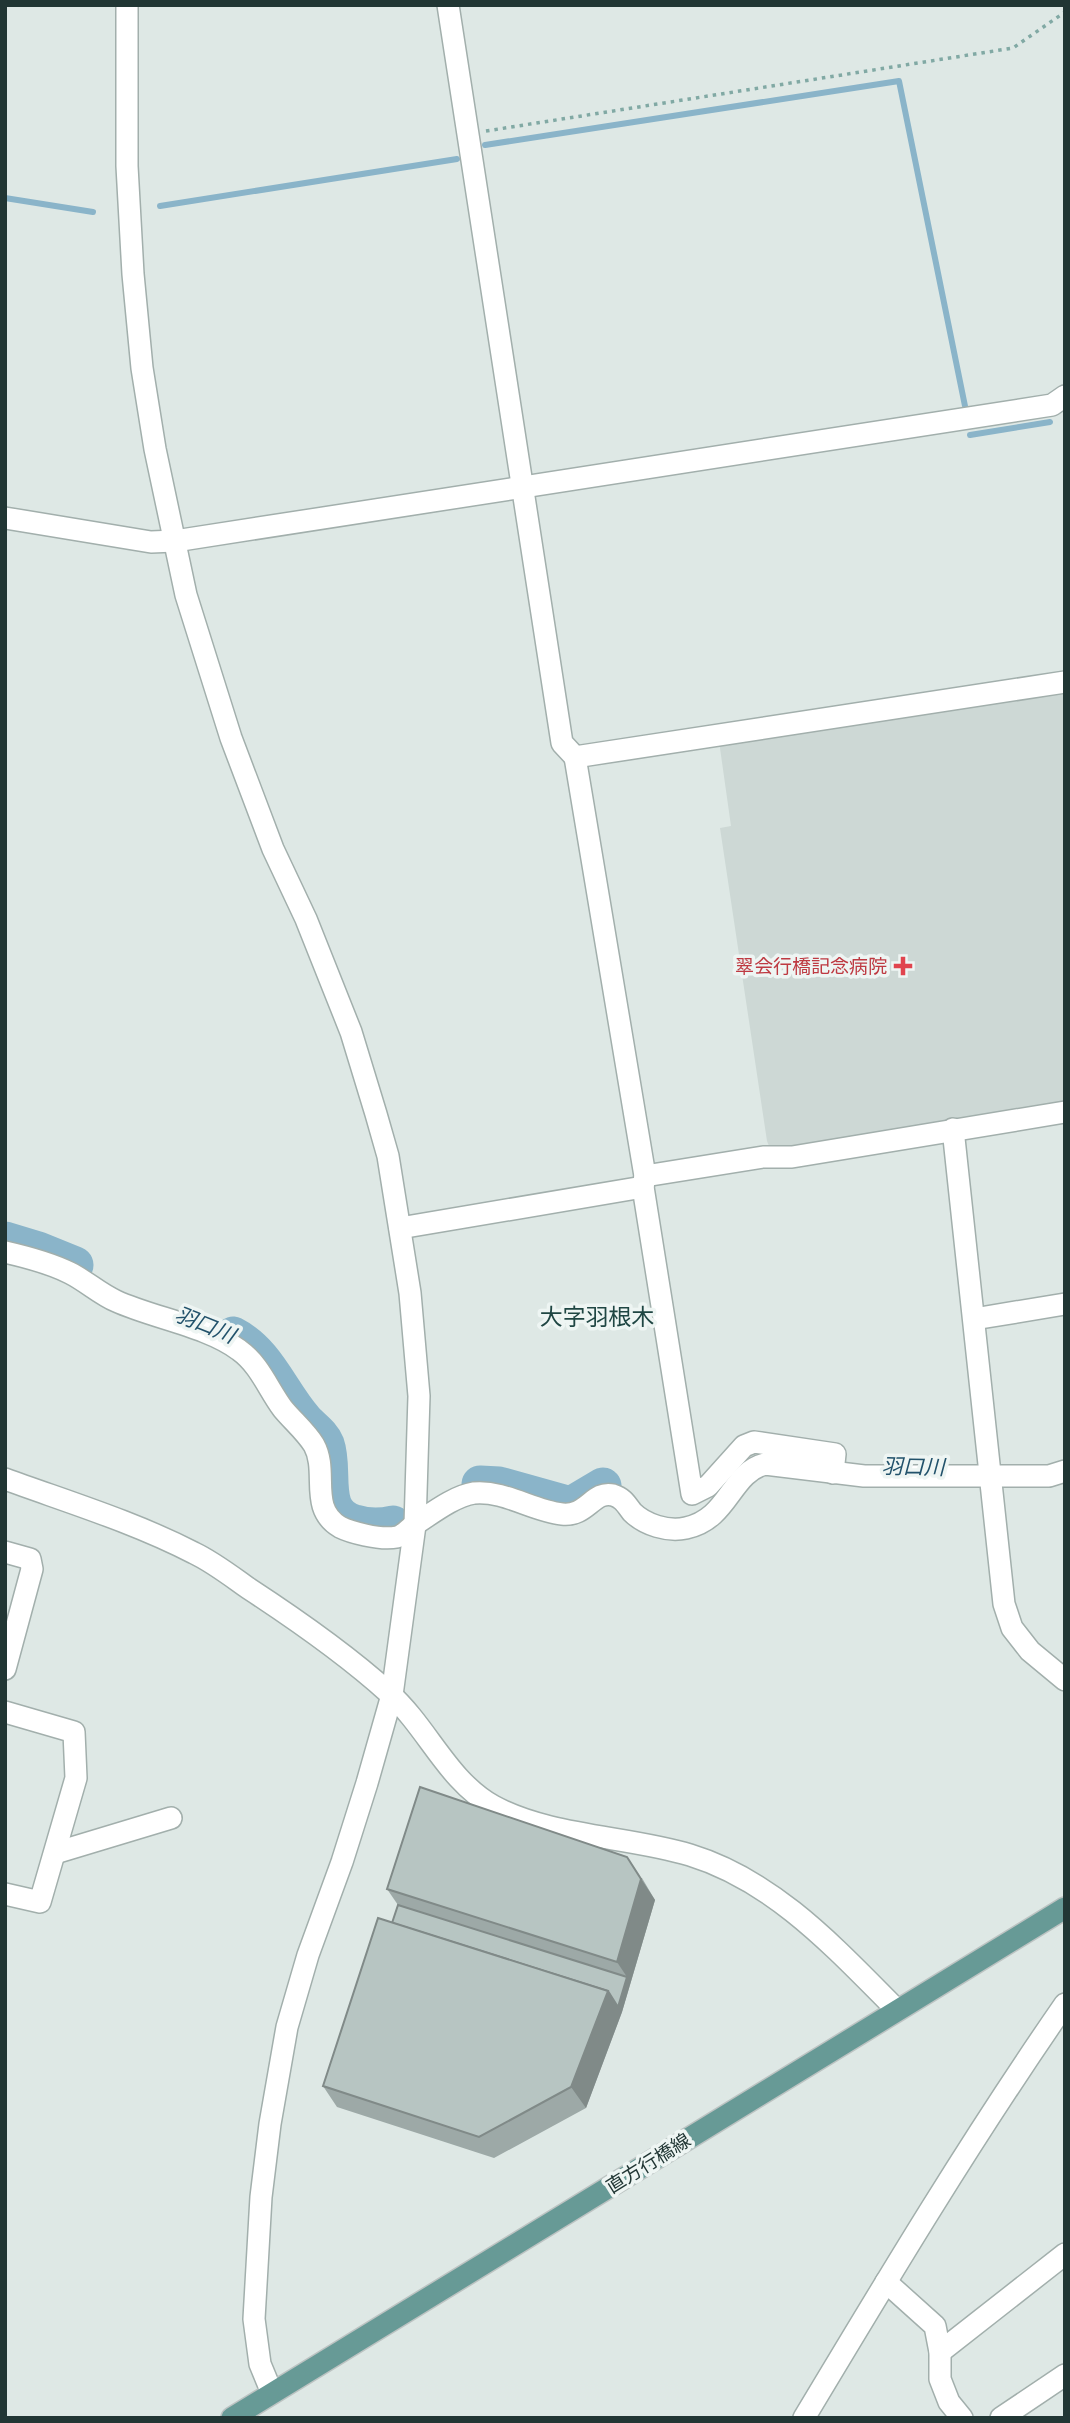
<svg xmlns="http://www.w3.org/2000/svg" width="1070" height="2423" font-family="Quicksand,'Noto Sans JP',sans-serif">
	<style>
		.built { fill: #cdd8d5 }
		.lines { fill: none; stroke-linecap: round; stroke-linejoin: round }
		.stream { stroke: #8ab4c9; stroke-width: 6 }
		.river { stroke: #8ab4c9; stroke-width: 37 }
		.minor-casing { stroke: #a2afac; stroke-width: 24 }
		.major-casing { stroke: #bcc3c2; stroke-width: 24 }
		.path { stroke: #81a9a4; stroke-width: 3.5; stroke-dasharray: 3.5 5; stroke-linecap: butt }
		.minor { stroke: #fff; stroke-width: 21 }
		.major { stroke: #679a96; stroke-width: 21 }
		.wall { fill: #9da9a7 }
		.shaded-wall { fill: #808a88 }
		.building { fill: #b7c5c2; stroke: #808a88; stroke-width: 2 }
		.health-dot { fill: #e0444e; stroke: #eef5f3; stroke-width: 2.5 }
		.labels { text-anchor: middle; stroke-width: 7; stroke-linejoin: round; paint-order: stroke }
		.health-label { font-size: 19px; fill: #be3a42; stroke: #eef5f3; text-anchor: end }
		.street-label { font-size: 19px; fill: #213634; stroke: #eef5f3 }
		.water-label { font-size: 21px; font-style: italic; fill: #22526b; stroke: #eef5f3 }
		.quarter-label { font-size: 23px; fill: #1f4643; stroke: #eef5f3 }
	</style>
	<rect width="100%" height="100%" fill="#dee8e5"/>
	<polygon class="built" points="1065,689 1065,1103 773,1150 769,1146 767,1141 720,828 731,826 719,741"/>
	<g class="lines">
		<g class="stream">
			<polyline points="485,145 899,81 965,406"/>
			<polyline points="5,198 93,212"/>
			<polyline points="160,206 457,159"/>
			<polyline points="970,435 1050,422"/>
		</g>
		<g class="river">
			<polyline points="5,1240 38,1250 75,1265"/>
			<path d="M233 1335C268 1353 280 1392 305 1420 312 1428 322 1434 326 1444 336 1472 318 1513 355 1523 368 1527 380 1527 393 1524"/>
			<polyline points="480,1484 499,1485 571,1505 603,1486"/>
		</g>
		<g class="minor-casing">
			<g id="minor">
				<polyline points="127,5 127,166 133,274 142,368 155,449 186,595 231,738 273,849 306,919 351,1032 376,1114 388,1156 410,1293 419,1396 415,1525 392,1695 367,1783 342,1862 308,1955 287,2027 270,2124 261,2197 254,2319 260,2364 272,2393"/>
				<polyline points="448,5 562,743 575,757 1065,682"/>
				<polyline points="5,518 151,542 175,541 1052,405 1065,396"/>
				<polyline points="575,757 645,1176 643,1187 692,1494 708,1486 744,1446 754,1442 835,1454 833,1473"/>
				<polyline points="953,1129 1004,1604 1012,1628 1030,1651 1065,1680"/>
				<polyline points="645,1176 763,1157 792,1157 1065,1112"/>
				<polyline points="400,1228 643,1187"/>
				<path d="M5 1252C27 1257 50 1263 70 1273 86 1281 100 1294 116 1301 153 1318 207 1326 239 1350 260 1365 268 1389 283 1409 293 1421 306 1432 314 1445 329 1472 308 1508 340 1527 348 1531 356 1533 365 1535 374 1537 387 1539 397 1537 402 1536 409 1529 414 1525 431 1514 454 1496 474 1493 504 1490 533 1511 562 1514 587 1517 593 1490 613 1495 623 1498 626 1504 632 1512 645 1525 668 1532 686 1528 729 1519 730 1473 765 1464L864 1476H1049L1065 1471"/>
				<polyline points="974,1319 1065,1304"/>
				<path d="M5 1479C68 1502 134 1522 194 1553 213 1562 231 1576 248 1588 297 1620 346 1654 389 1693 428 1728 447 1780 493 1806 550 1837 628 1836 690 1855 775 1881 836 1949 897 2010"/>
				<polyline points="5,1552 30,1559 32,1569 5,1669"/>
				<polyline points="5,1712 74,1732 76,1778 40,1902 5,1894"/>
				<polyline points="55,1853 171,1818"/>
				<polyline points="886,2282 935,2326 940,2352 940,2379 949,2402 962,2418"/>
				<polyline points="940,2352 1065,2254"/>
				<path d="M804 2418C888 2278 972 2138 1065 2004"/>
				<polyline points="1001,2418 1065,2375"/>
			</g>
		</g>
		<g class="major-casing">
			<polyline id="major" points="232,2418 1065,1908"/>
		</g>
		<polyline class="path" points="486,131 1013,48 1065,12"/>
		<use href="#minor" class="minor"/>
		<use href="#major" class="major"/>
	</g>
	<polygon class="wall" points="642,1878 655,1900 622,2012 586,2108 494,2158 337,2107 323,2086 392,1923 398,1905 387,1889"/>
	<polygon class="shaded-wall" points="627,1857 655,1900 622,2012 586,2108 571,2087 608,1991 627,1977 617,1962"/>
	<g class="building">
		<polygon points="420,1787 627,1857 641,1879 617,1962 387,1889"/>
		<polygon points="398,1905 627,1977 618,2007 608,1991 392,1923"/>
		<polygon points="378,1918 608,1991 571,2087 479,2137 323,2086"/>
	</g>
	<path class="health-dot" d="M899.5 955.5h7v7h7v7h-7v7h-7v-7h-7v-7h7z"/>
	<g class="labels">
		<g class="health-label">
			<text x="887" y="973">翠会行橋記念病院</text>
		</g>
		<g class="street-label">
			<text transform="translate(648 2163) rotate(-32)" y="7">直方行橋線</text>
		</g>
		<g class="water-label">
			<text transform="translate(205 1325) rotate(22)" y="7">羽口川</text>
			<text transform="translate(913 1467) rotate(1)" y="7">羽口川</text>
		</g>
		<g class="quarter-label">
			<text x="597" y="1325">大字羽根木</text>
		</g>
	</g>
	<rect width="1070" height="2423" fill="none" stroke="#213634" stroke-width="14"/>
</svg>
